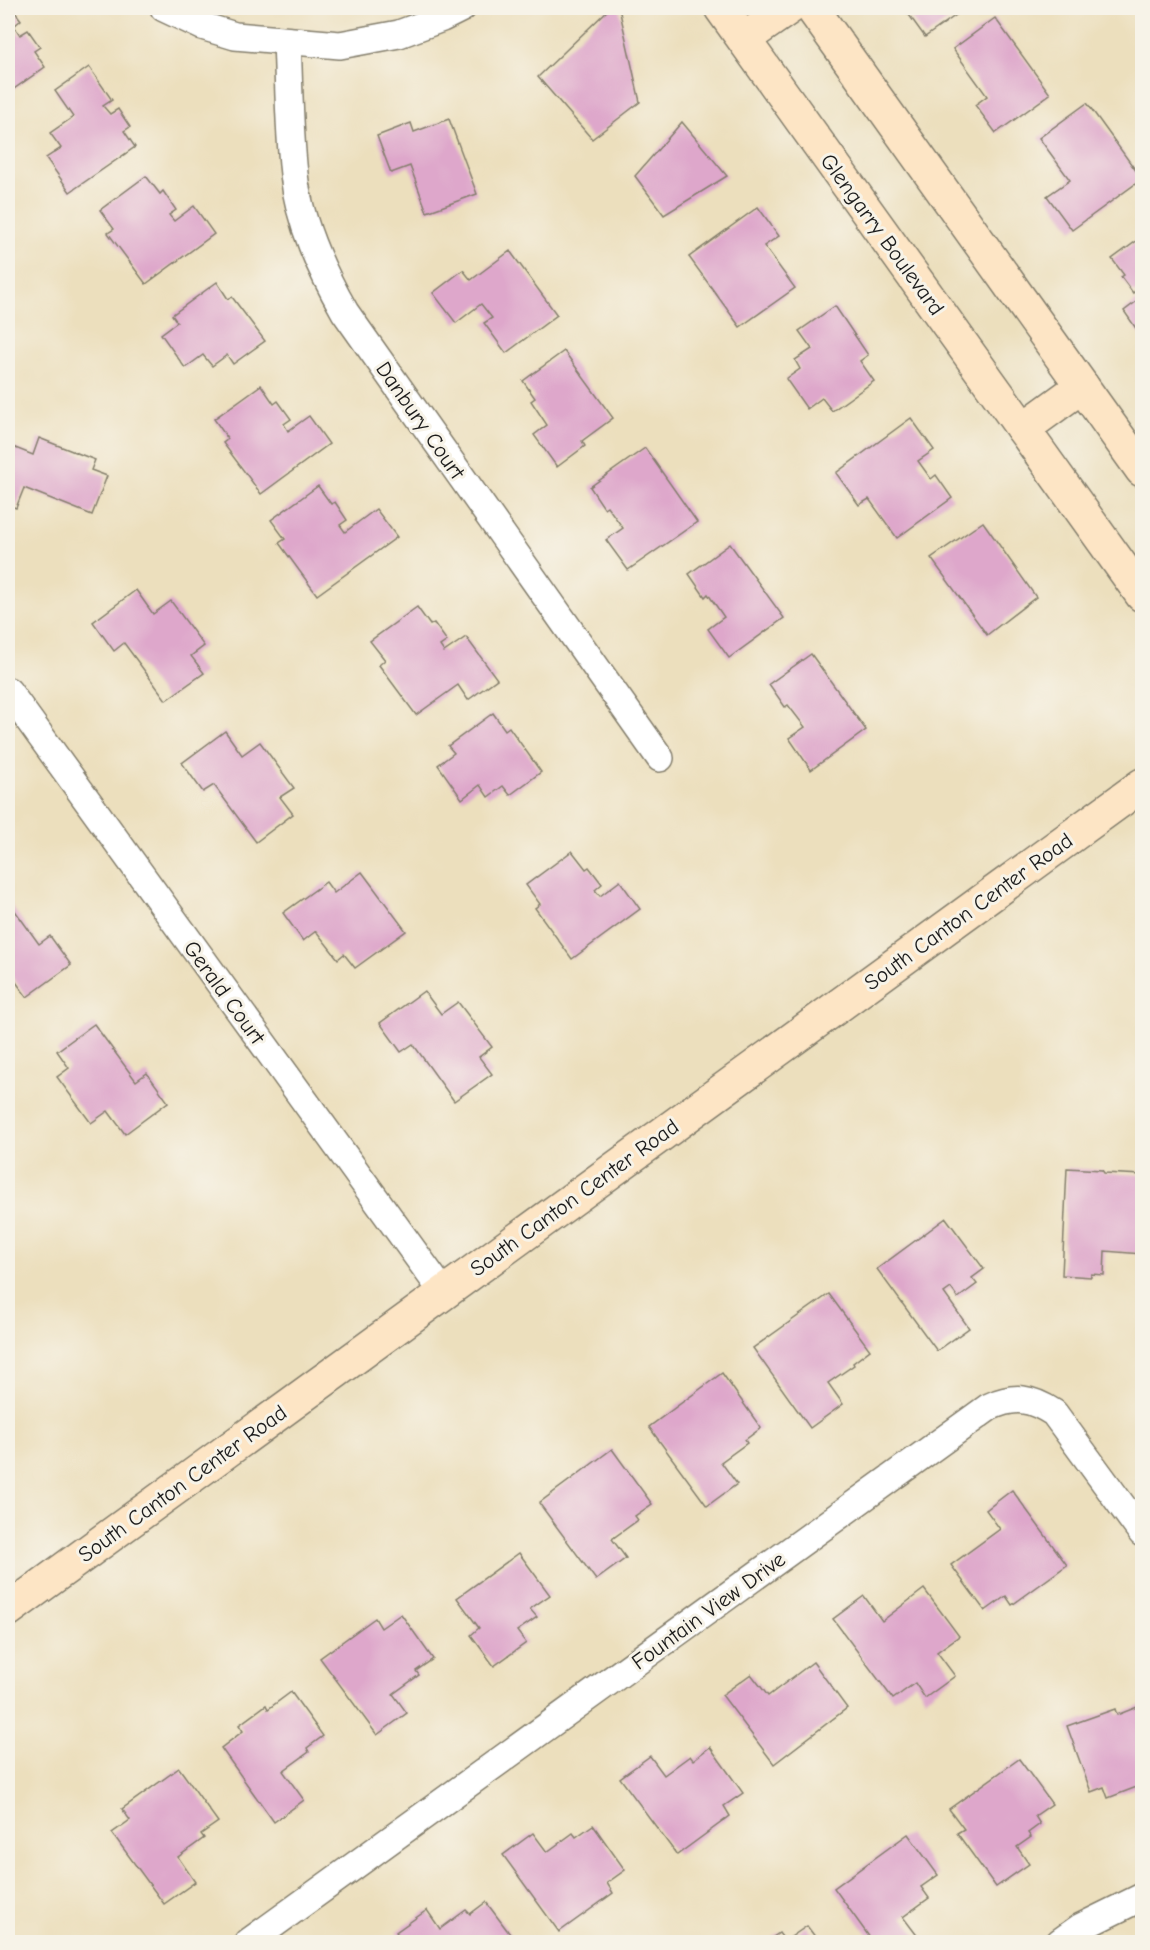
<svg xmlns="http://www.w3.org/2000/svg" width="1150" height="1950" font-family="'Comic Neue',sans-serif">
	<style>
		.building { fill: #dea7cb }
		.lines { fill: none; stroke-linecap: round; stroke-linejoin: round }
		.street-casing { stroke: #847e6c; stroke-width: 30 }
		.secondary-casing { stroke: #847e6c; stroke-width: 36 }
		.street { stroke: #fff; stroke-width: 27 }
		.secondary { stroke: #fde5c5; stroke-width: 33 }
		.labels { text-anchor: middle; stroke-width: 6; stroke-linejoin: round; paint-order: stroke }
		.street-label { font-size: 22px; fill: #1c1c1c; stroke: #f7f3e8 }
	</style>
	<rect width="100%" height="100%" fill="#f7f3e8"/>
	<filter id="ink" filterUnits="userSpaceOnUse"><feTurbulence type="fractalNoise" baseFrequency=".0167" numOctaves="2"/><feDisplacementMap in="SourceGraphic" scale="12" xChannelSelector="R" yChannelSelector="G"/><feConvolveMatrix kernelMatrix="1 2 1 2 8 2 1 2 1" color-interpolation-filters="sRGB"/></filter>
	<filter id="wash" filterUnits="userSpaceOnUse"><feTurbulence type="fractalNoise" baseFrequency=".008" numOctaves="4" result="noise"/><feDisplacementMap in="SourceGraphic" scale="24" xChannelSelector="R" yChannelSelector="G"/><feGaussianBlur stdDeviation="1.35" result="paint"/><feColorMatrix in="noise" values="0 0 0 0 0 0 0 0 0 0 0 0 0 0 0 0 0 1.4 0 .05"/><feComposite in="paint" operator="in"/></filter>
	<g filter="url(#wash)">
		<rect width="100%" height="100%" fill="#ecdfbd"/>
		<g id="blocks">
			<g class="building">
				<polygon points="8,8 12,8 21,20 14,26 20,35 28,30 40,47 34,51 45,67 8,93"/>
				<polygon points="610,8 619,8 640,102 592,139 538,77"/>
				<polygon points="904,8 966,8 925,37"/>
				<polygon points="995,18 1050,94 996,133 975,105 987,96 953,49"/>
				<polygon points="89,67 112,100 103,106 110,114 118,109 130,127 124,131 135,147 70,192 46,158 61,148 50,133 73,117 55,91"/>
				<polygon points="1087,103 1142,179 1072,230 1047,196 1070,180 1039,138"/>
				<polygon points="449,119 477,194 427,212 410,166 391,173 377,136 411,123 414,132"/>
				<polygon points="682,122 727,176 664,215 635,176"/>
				<polygon points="146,176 160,194 163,191 176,210 169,215 174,221 194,206 214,234 146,284 108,233 114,229 100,210"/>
				<polygon points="758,207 779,236 764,246 795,288 740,327 689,257"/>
				<polygon points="1142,237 1142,337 1124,311 1141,298 1135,291 1133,293 1121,277 1124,275 1112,259"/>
				<polygon points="510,251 557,315 506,353 484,323 492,318 481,304 456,323 433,293 463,270 471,280"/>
				<polygon points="217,282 228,299 232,297 265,341 233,364 227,355 212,366 203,355 185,368 161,334 177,322 172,315"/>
				<polygon points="835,306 868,355 860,361 874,381 832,411 822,398 807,409 786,379 800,369 795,360 812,349 799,331"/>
				<polygon points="564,351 613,418 582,441 585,446 557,467 534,435 547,425 531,401 535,398 523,381"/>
				<polygon points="261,385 274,404 278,401 291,419 284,424 288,431 309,416 329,444 261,494 223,443 228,439 214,419"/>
				<polygon points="911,418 934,450 918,461 931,479 936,475 952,498 897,538 869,499 859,505 836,473"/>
				<polygon points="39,438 95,460 91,470 107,476 92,515 24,488 16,508 8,505 8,445 33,455"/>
				<polygon points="645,448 697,522 628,570 606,540 623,528 607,506 604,508 590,487"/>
				<polygon points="318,486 331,504 335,502 347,520 340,525 345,532 376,509 397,537 317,595 279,543 285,539 271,520"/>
				<polygon points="983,522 1036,597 987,635 931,558"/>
				<polygon points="730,544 784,618 729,658 708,629 724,617 708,594 705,597 689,574"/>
				<polygon points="136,590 153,614 171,601 204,646 191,656 204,673 166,700 124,643 114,651 93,622"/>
				<polygon points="417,607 430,625 434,623 447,641 440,646 444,652 466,637 497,679 468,700 458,685 416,715 379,665 385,660 370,641"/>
				<polygon points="811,654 866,730 811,770 789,738 805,727 788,705 785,707 769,684"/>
				<polygon points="493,713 505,730 509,727 541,772 510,795 503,786 488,797 480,785 462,799 438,765 454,753 448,746"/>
				<polygon points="225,731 242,755 260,742 294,788 280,797 293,814 256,842 214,785 203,792 182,763"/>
				<polygon points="572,851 586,869 589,867 602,884 595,890 600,896 620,881 640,909 572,959 535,908 540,904 526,885"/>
				<polygon points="362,872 406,931 355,968 344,954 338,959 316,931 303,941 283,913 326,882 334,893"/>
				<polygon points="8,901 39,944 50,936 71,965 27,997 10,974 8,976"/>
				<polygon points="424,991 441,1014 458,1002 492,1047 479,1057 492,1074 454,1101 413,1044 401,1052 380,1023"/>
				<polygon points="94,1024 136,1081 147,1073 168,1102 125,1134 108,1111 91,1123 57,1077 69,1068 57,1051"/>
				<polygon points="1067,1168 1102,1170 1104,1173 1142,1175 1142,1254 1105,1251 1104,1275 1091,1274 1091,1277 1062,1275"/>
				<polygon points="946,1218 984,1269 972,1278 977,1284 958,1298 951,1288 944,1293 969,1328 937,1351 877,1269"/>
				<polygon points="829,1294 870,1350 853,1363 854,1365 828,1383 843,1404 810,1428 753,1348"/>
				<polygon points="722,1373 761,1428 745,1440 747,1443 721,1462 737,1484 707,1506 649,1427"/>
				<polygon points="612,1449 652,1504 635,1516 638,1520 612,1539 626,1558 596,1580 539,1503"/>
				<polygon points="1012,1490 1067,1565 1012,1605 1006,1596 985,1611 951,1565 1000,1529 986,1510"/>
				<polygon points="519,1553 550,1595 530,1609 537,1617 517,1631 526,1643 494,1666 471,1635 479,1628 457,1598"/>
				<polygon points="924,1589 959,1636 937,1652 955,1676 925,1698 915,1683 893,1699 833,1619 864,1596 882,1621"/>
				<polygon points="401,1614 433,1659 416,1671 419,1675 393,1694 407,1713 377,1735 320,1658 375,1618 381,1628"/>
				<polygon points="813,1662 847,1708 774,1764 722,1695 751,1674 768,1696"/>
				<polygon points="291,1692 323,1736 307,1748 309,1752 283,1771 304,1800 274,1822 221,1748 243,1731 239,1725 266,1705 268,1709"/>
				<polygon points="1142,1705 1142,1785 1108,1798 1104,1787 1091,1792 1067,1726 1115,1709 1117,1715"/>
				<polygon points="710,1747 743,1793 724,1806 730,1816 677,1855 620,1778 650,1756 664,1775 690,1756 693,1760"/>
				<polygon points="1019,1759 1052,1804 1035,1816 1040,1824 1028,1833 1031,1837 1017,1847 1029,1864 996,1887 957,1833 964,1829 949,1809"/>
				<polygon points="179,1768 218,1822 201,1834 204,1838 178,1857 195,1882 164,1904 112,1833 130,1820 122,1809"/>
				<polygon points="593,1825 625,1870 607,1883 613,1893 559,1932 503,1855 533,1833 547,1852 573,1833 576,1837"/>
				<polygon points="908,1834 938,1875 921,1887 929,1898 903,1917 922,1942 873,1942 834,1888"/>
				<polygon points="486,1902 516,1942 404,1942 396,1932 427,1910 440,1929 466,1910 470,1914"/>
				<polygon points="807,1926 819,1942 766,1942 779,1933 785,1941"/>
			</g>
		</g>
	</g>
	<g filter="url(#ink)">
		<use href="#blocks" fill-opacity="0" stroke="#847e6c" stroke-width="1.5"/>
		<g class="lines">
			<g class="street-casing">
				<g id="street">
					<polyline points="164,8 202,26 235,36 340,45 399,34 442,18 462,8"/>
					<path d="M287 41C289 85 289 130 294 174 299 223 321 270 345 312L660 758"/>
					<polyline points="8,691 443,1292"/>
					<path d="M249 1942 989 1407C1015 1395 1031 1398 1054 1413L1142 1533"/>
					<polyline points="1060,1942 1081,1927 1142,1897"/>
				</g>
			</g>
			<g class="secondary-casing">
				<g id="secondary">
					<polyline points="721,8 1142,595"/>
					<polyline points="812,8 1142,470"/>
					<polyline points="744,39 789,8"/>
					<polyline points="1023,429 1082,386"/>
					<polyline points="8,1610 1142,785"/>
				</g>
			</g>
			<use href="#street" class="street"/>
			<use href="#secondary" class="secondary"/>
		</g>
	</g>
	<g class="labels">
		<g class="street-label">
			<text transform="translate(883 234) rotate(54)" y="8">Glengarry Boulevard</text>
			<text transform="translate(421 420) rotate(55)" y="8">Danbury Court</text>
			<text transform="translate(968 911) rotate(-36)" y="8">South Canton Center Road</text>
			<text transform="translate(225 992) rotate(54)" y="8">Gerald Court</text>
			<text transform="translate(574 1197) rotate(-36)" y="8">South Canton Center Road</text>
			<text transform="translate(182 1483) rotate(-36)" y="8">South Canton Center Road</text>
			<text transform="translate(708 1610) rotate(-36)" y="8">Fountain View Drive</text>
		</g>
	</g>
	<rect width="1150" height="1950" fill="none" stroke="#f7f3e8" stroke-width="30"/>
</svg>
